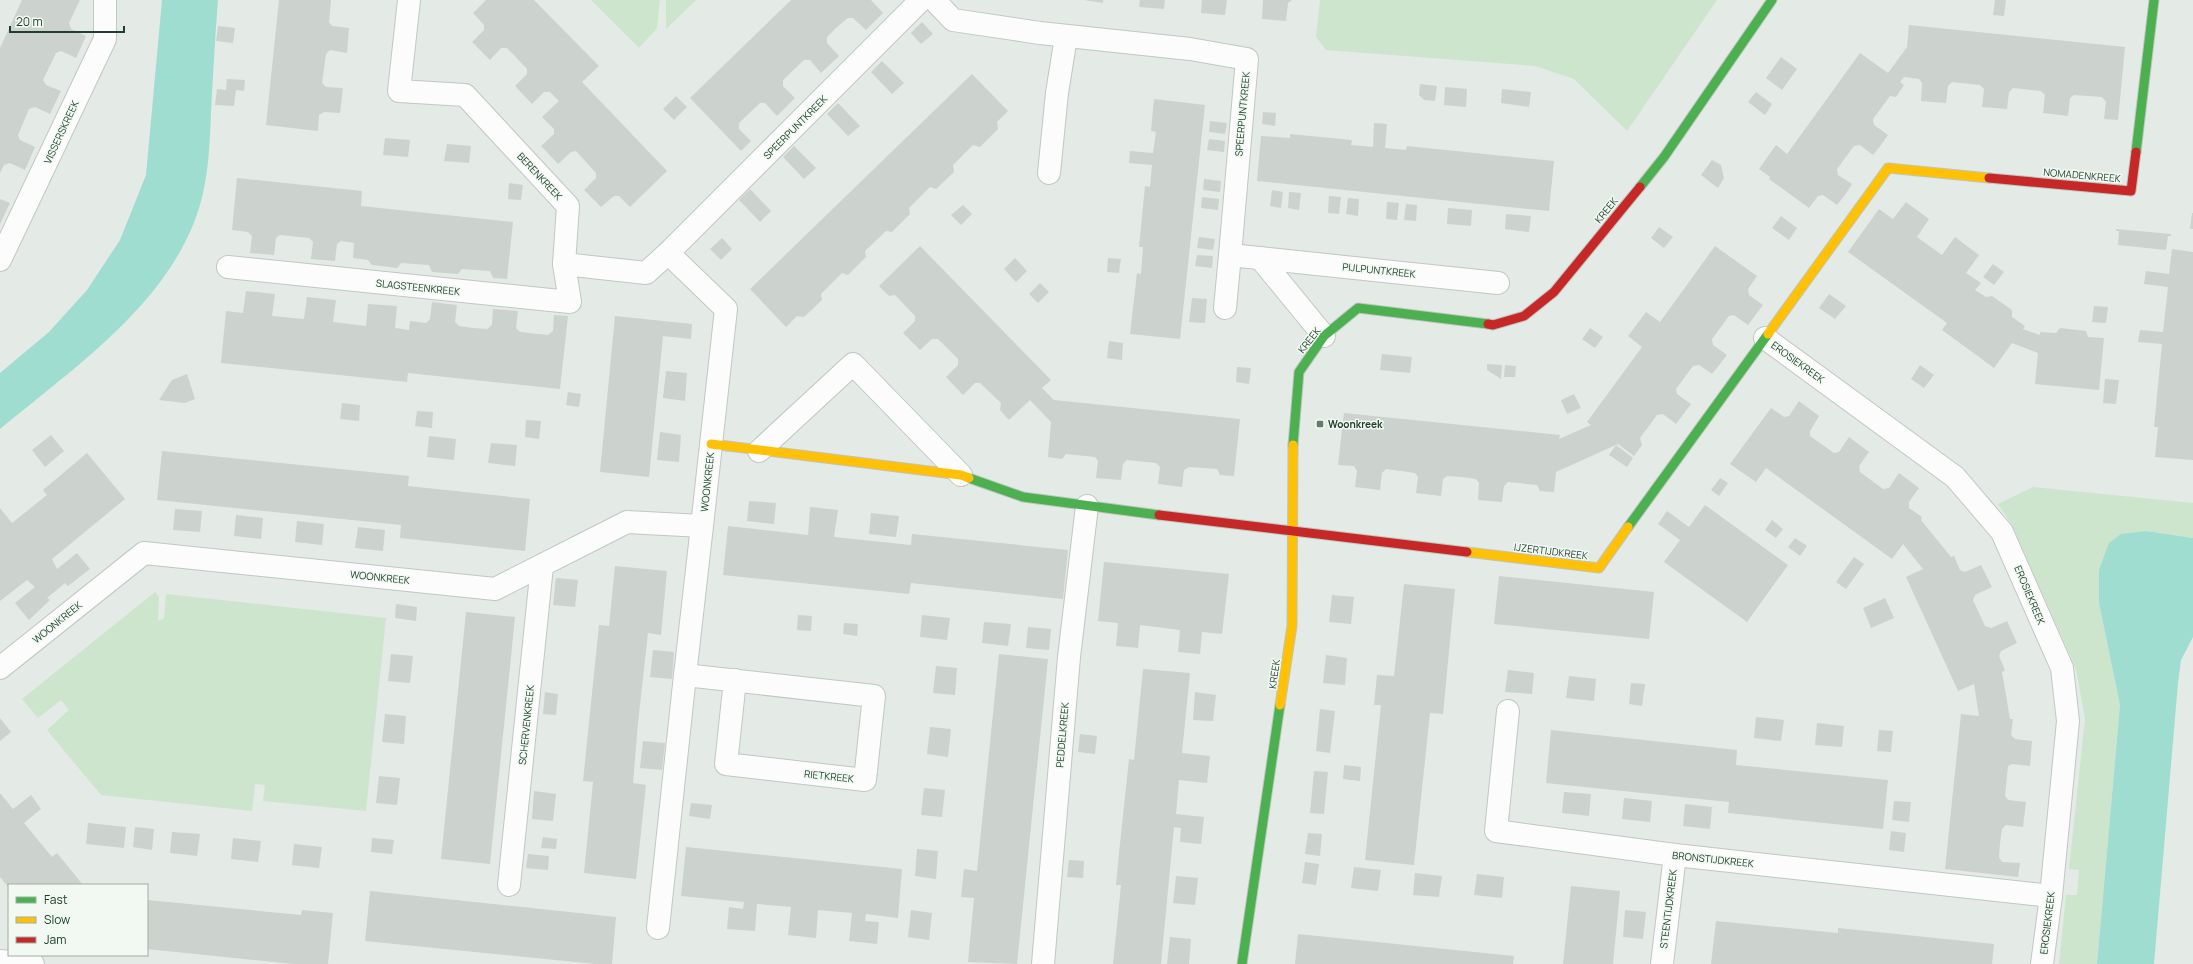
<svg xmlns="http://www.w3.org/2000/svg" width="2193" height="964" font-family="Manrope,sans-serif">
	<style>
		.green { fill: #cde5cc }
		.water { fill: #a0ddd1 }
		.building { fill: #ccd3ce }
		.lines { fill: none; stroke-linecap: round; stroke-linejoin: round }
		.street-casing { stroke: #c1c7c2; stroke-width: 24 }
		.fast-casing { stroke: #bdc6c0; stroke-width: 11 }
		.slow-casing { stroke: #bdc6c0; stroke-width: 11 }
		.jam-casing { stroke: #bdc6c0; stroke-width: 11 }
		.street { stroke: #fbfcfb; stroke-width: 22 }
		.fast { stroke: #4caf50; stroke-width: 9 }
		.slow { stroke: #ffc107; stroke-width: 9 }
		.jam { stroke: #c62828; stroke-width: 9 }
		.poi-dot { fill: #647c6d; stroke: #f2f9f3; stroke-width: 1.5 }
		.labels { text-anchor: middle; stroke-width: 3; stroke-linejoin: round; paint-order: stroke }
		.street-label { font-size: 10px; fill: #1f402c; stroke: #f2f9f3 }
		.poi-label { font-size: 10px; font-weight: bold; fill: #1f402c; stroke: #f2f9f3; text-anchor: start }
	</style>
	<rect width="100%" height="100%" fill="#e4eae5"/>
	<g class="green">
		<polygon points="591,0 660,0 657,28 639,48"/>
		<polygon points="666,0 696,0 666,29"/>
		<polygon points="1320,0 1717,0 1627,131 1574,79 1535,66 1326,50 1316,37"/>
		<polygon points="2033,487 2193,503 2193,538 2146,531 2099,570 2099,603 2120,705 2097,964 2059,964 2066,895 2077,895 2079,870 2069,869 2085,719 2076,669 2012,525 1998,504"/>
		<polygon points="155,592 159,597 158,621 164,618 166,594 386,618 366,811 263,801 265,785 255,784 252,811 101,795 47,730 69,710 61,700 38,718 22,699"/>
	</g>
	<g class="water">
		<path d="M162 0H218C215 37 213 75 211 112 210 139 209 166 203 193 180 296 77 365 0 429V373L49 332 87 290 120 240 146 175Z"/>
		<polygon points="2146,531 2193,538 2193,637 2181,660 2178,683 2154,964 2097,964 2120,705 2099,603 2099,570 2109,543 2121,534"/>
	</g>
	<g class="building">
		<polygon points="22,0 80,0 69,23 71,29 86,36 76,58 61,51 56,53 43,80 46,85 61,91 50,114 35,107 29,109 18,135 20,140 35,147 25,170 10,163 4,165 0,173 0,48"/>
		<polygon points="279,0 331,0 329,22 332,26 349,28 347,53 330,50 326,54 322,83 326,87 343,88 340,113 324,112 319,115 318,131 266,125"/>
		<polygon points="486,0 534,0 599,66 582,82 667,171 630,207 619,196 614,196 601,207 584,190 596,178 596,173 576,151 571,152 558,164 541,146 554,134 554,129 542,117 559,101 550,92 544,92 532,104 515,86 527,74 527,69 507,48 501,48 490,60 472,42 484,30 484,25 473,13"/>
		<polygon points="791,0 871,0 883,13 866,30 853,18 848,18 837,27 827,37 827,43 839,56 821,73 810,60 804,60 783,80 783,86 795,98 777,116 765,103 760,103 739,123 739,129 751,141 741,151 690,98"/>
		<polygon points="1084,0 1103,0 1103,3"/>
		<polygon points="1140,0 1165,0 1164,9 1139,7"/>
		<polygon points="1202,0 1227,0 1225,15 1201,13"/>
		<polygon points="1263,0 1292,0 1288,3 1286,21 1262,19"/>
		<polygon points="1995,0 2006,0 2004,16 1993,15"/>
		<polygon points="922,22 933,34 921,44 911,33"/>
		<polygon points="1909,25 2125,47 2118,120 2104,119 2106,102 2102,97 2074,95 2070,98 2068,116 2043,113 2045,95 2041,91 2013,88 2009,92 2007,109 1982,107 1984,89 1980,85 1952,82 1948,86 1946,103 1921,101 1922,83 1919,79 1904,77 1900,82 1904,85 1896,97 1890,96 1873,119 1874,125 1888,135 1881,145 1873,155 1860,145 1854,146 1837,169 1838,175 1852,184 1845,195 1837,205 1823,195 1818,196 1809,208 1769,179 1770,177 1759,169 1776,145 1787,154 1860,53 1888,73 1907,47"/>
		<polygon points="218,26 235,28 233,43 216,41"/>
		<polygon points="1781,57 1797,69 1782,90 1766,78"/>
		<polygon points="882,61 904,83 892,94 871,72"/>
		<polygon points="972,74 1008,111 997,122 998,129 980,147 973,145 953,165 954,172 936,189 930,187 909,208 910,214 892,232 886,231 865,251 866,257 848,275 842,273 821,294 822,300 804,317 797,316 786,327 750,289"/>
		<polygon points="227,79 245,80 244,91 236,90 234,106 215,105 217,89 226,90"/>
		<polygon points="1420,84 1437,86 1435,101 1424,100 1419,95"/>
		<polygon points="1445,87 1467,89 1466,107 1444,105"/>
		<polygon points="1502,89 1531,92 1529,107 1501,103"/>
		<polygon points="1756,92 1772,104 1765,115 1748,102"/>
		<polygon points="676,96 687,107 674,120 663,109"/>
		<polygon points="1154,99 1205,105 1180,339 1130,334 1137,273 1141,274 1143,247 1139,247 1145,186 1150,187 1152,165 1129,163 1130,151 1153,153 1156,132 1151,131"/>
		<polygon points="838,103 860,126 848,136 827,114"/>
		<polygon points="1263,112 1276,113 1275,126 1262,124"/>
		<polygon points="1210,121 1227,123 1225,134 1209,132"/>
		<polygon points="1374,123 1387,124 1385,148 1406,150 1407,146 1554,161 1549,211 1257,181 1261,136 1290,138 1290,134 1352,140 1351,145 1373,147"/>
		<polygon points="385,138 410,140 408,157 383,155"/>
		<polygon points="1209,139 1225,141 1224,152 1207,150"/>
		<polygon points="447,144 471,146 469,163 444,161"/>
		<polygon points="794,146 816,168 804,179 783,157"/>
		<polygon points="1712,160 1721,165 1724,178 1718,188 1701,175"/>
		<polygon points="237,178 362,191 361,206 513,222 507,279 493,278 490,271 462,269 458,274 432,272 429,265 401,263 397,268 372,265 368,260 353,258 354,243 341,241 337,244 335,261 311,259 313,242 309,238 280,235 276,238 274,255 250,253 252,236 248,232 232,230"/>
		<polygon points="1204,179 1221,181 1220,192 1203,190"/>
		<polygon points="509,183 523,185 521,200 508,199"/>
		<polygon points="750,189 771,211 760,222 739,200"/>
		<polygon points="1272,190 1283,192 1281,208 1270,206"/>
		<polygon points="1289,192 1301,193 1299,210 1288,208"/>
		<polygon points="1329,196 1341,197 1339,214 1328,213"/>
		<polygon points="1202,197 1219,199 1218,210 1201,208"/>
		<polygon points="1348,198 1359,199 1358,216 1346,214"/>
		<polygon points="0,199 10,203 0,224"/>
		<polygon points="1387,202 1399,203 1397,220 1386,219"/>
		<polygon points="1906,202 1929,219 1917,237 1942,255 1955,237 1979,255 1966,273 1981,283 1975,290 1986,297 1992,296 2012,310 2012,317 2025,326 2023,329 2040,335 2040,332 2056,333 2060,328 2086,331 2088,337 2104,338 2099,390 2035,384 2038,353 2012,343 1994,368 1942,330 1947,323 1848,252 1879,209 1893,219"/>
		<polygon points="1406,204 1417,205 1416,221 1404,220"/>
		<polygon points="963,205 972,214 961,225 951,215"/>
		<polygon points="1448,208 1472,210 1471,226 1447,224"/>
		<polygon points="2192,213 2193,213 2193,229 2190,229"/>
		<polygon points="1506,214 1531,216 1529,232 1505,229"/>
		<polygon points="1781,216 1797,228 1789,240 1772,228"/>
		<polygon points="1659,227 1673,237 1664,248 1651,238"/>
		<polygon points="2116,229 2171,234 2171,236 2168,236 2166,250 2118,245 2119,231 2116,231"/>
		<polygon points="1199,237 1215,239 1213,250 1197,248"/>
		<polygon points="722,238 732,249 721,260 710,249"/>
		<polygon points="920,246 1051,380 1042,388 1054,400 1240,419 1234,476 1220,475 1217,469 1189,467 1184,470 1182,487 1158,484 1160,467 1156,463 1127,460 1123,464 1121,480 1096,478 1098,461 1095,457 1066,454 1062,459 1048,457 1051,422 1030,400 1009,420 1000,410 1001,403 980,383 975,383 963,395 946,377 958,365 958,359 938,339 932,339 920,350 903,333 915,321 915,316 895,295 889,296 879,286"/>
		<polygon points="1715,246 1757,276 1748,289 1749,295 1763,305 1748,325 1734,315 1729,316 1712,339 1713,345 1727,355 1712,374 1699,365 1693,366 1676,389 1677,394 1691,404 1676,424 1663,414 1657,415 1640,438 1642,445 1634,456 1618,444 1556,472 1554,492 1540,491 1537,485 1508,482 1504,486 1502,502 1478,500 1479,483 1476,479 1462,477 1447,476 1443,479 1441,496 1416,493 1418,477 1415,473 1401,471 1386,469 1382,473 1380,490 1355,487 1357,471 1354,466 1338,465 1344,413 1560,435 1559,439 1591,425 1587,422 1642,347 1628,336 1646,312 1660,322"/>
		<polygon points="2172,249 2193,252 2193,460 2155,457 2158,427 2154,427 2162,344 2138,342 2140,330 2163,332 2168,287 2144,284 2146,271 2169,274"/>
		<polygon points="1197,255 1213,256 1212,268 1195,266"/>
		<polygon points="1015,258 1027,271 1016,282 1004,269"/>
		<polygon points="1108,258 1121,259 1119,273 1107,272"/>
		<polygon points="1993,264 2004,272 1994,285 1983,277"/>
		<polygon points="1040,283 1049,292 1038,303 1029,294"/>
		<polygon points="246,291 275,294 272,316 304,319 307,297 336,300 333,322 366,326 368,304 397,306 395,328 409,330 410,321 426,323 430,319 432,302 457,305 455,322 459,326 473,328 487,329 492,325 493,309 518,311 516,328 520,332 548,335 553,331 554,315 568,316 560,389 408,373 407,382 221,363 226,311 243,313"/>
		<polygon points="1829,294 1846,306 1835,319 1819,308"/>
		<polygon points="1192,298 1207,299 1205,323 1189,322"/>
		<polygon points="2094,306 2108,307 2106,323 2092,322"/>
		<polygon points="615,316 692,324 691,339 663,336 649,477 600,472"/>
		<polygon points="1590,328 1603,337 1595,348 1582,339"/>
		<polygon points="1109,341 1123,343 1122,360 1107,358"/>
		<polygon points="1382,354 1412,357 1410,373 1380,370"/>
		<polygon points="1487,364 1502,365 1501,379 1487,370"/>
		<polygon points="1505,365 1516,366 1515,377 1504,377"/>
		<polygon points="1920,365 1934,375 1924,388 1911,379"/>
		<polygon points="1237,367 1251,368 1249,384 1236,382"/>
		<polygon points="666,371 687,373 685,401 663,398"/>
		<polygon points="187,374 195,399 185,403 159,400 172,380"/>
		<polygon points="2105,379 2119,380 2116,404 2103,403"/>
		<polygon points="568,392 581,394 579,407 566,405"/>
		<polygon points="1574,394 1581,408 1567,414 1561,400"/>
		<polygon points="1799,401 1819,416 1810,431 1810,436 1834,453 1839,452 1849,437 1869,452 1859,466 1860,472 1883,489 1889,488 1899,473 1919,488 1909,502 1909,508 1922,517 1921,520 1951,557 1954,556 1960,570 1965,572 1981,565 1992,587 1975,595 1973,600 1985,626 1991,628 2007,621 2017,643 2001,651 1999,656 2005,670 2002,672 2006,695 2010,719 2013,719 2011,735 2015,739 2032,741 2030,766 2012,764 2008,766 2005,796 2008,800 2026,802 2023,827 2006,825 2002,829 2000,843 1999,857 2002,862 2020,863 2018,877 1945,869 1961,714 1979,716 1974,684 1958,691 1906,577 1923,569 1903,544 1892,559 1766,468 1756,482 1730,464 1771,408 1784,417 1789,416"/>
		<polygon points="342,403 360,405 359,421 340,419"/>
		<polygon points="417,411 433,412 432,428 415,426"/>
		<polygon points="526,420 541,421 539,439 525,437"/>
		<polygon points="660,432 681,435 679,462 657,460"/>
		<polygon points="51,435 64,451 45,467 32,450"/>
		<polygon points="429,436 456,439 454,460 427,457"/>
		<polygon points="491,443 517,445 515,466 488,463"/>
		<polygon points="1616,445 1633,458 1627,467 1609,455"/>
		<polygon points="162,451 409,476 408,486 530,499 525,551 400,538 401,525 157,500"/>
		<polygon points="87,453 125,499 52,559 57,569 77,553 90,569 68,586 65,583 47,598 50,600 29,620 15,603 35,587 27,580 0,601 0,508 12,523 47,495 43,490"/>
		<polygon points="1720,478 1728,483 1719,496 1711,490"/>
		<polygon points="749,501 776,503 774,524 747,521"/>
		<polygon points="1705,505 1788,565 1747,622 1664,562 1680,540 1658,524 1667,511 1689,527"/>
		<polygon points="810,507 838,510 834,537 911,545 912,534 1068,550 1063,599 911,583 909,594 723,575 728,526 808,535"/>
		<polygon points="175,509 202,511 200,532 173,530"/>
		<polygon points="871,513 899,516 896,537 869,534"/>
		<polygon points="236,515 263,518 261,539 234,536"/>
		<polygon points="1772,520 1783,529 1776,538 1765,530"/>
		<polygon points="297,521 324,524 322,545 295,542"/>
		<polygon points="358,527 385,530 383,551 355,548"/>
		<polygon points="1795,538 1807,546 1800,556 1788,547"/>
		<polygon points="1854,557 1864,564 1846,589 1836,582"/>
		<polygon points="1104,562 1229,574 1222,634 1202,632 1200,654 1178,652 1180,630 1140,625 1138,648 1116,646 1118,623 1098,621"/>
		<polygon points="615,566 667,571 661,635 648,633 638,723 633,783 646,785 636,879 584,873 593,782 583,781 599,625 609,626"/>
		<polygon points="1499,576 1654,592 1649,639 1494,624"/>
		<polygon points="556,578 578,580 575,607 553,605"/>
		<polygon points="1404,584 1455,589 1443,714 1430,713 1414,865 1365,860 1381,705 1374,705 1377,675 1394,676"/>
		<polygon points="1332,595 1354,597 1351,624 1329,622"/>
		<polygon points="1885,598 1894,618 1871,628 1863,608"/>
		<polygon points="396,604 417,607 416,621 395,618"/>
		<polygon points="466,612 515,617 490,864 441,859"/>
		<polygon points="798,615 812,616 811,631 797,630"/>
		<polygon points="922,615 950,618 947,640 920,637"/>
		<polygon points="984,622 1011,624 1008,646 982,643"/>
		<polygon points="844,623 858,624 857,636 843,634"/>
		<polygon points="1028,627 1051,629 1049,650 1026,648"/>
		<polygon points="653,650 674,652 672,679 650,677"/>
		<polygon points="391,654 413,656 410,683 388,681"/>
		<polygon points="999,654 1048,659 1017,964 968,962 974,898 961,897 964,869 977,871"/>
		<polygon points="1326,655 1347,658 1345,685 1323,683"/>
		<polygon points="936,666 957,668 955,695 933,693"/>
		<polygon points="1143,669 1190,673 1182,753 1210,756 1207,783 1179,780 1176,814 1204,817 1201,844 1180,842 1181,828 1174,827 1161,964 1113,964 1121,885 1116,885 1119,853 1129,759 1134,760"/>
		<polygon points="1508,670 1534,673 1532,694 1505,692"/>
		<polygon points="1569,676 1596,679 1594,701 1566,698"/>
		<polygon points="1631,683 1645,684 1642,706 1629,704"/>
		<polygon points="545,692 558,694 556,715 543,714"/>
		<polygon points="1195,692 1216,695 1213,721 1193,720"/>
		<polygon points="1320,709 1335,711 1330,753 1316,751"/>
		<polygon points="385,714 406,716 404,744 382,742"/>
		<polygon points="1756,717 1784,720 1781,741 1754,738"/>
		<polygon points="0,718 11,732 0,741"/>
		<polygon points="1817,723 1844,726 1842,747 1815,745"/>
		<polygon points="930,727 951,729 948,757 927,754"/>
		<polygon points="1551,730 1737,750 1736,765 1888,780 1883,829 1728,813 1729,802 1546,783"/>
		<polygon points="1879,730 1893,731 1891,752 1877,751"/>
		<polygon points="1080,734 1097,736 1095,754 1078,752"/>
		<polygon points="643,741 665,743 662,770 640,768"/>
		<polygon points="1344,765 1361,767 1360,781 1343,779"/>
		<polygon points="1314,771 1328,772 1324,814 1310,813"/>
		<polygon points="379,776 400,778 397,805 376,803"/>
		<polygon points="924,788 945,790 942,817 921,815"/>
		<polygon points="534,791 556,794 553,821 532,819"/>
		<polygon points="1564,792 1591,794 1589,816 1562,813"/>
		<polygon points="0,793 13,809 31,795 41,809 24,823 52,857 57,853 83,885 9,885 9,888 0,877"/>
		<polygon points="1624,798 1652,801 1650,822 1622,819"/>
		<polygon points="1894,801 1911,802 1909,822 1892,820"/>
		<polygon points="691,803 712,805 710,819 689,816"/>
		<polygon points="1685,804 1712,807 1710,829 1683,826"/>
		<polygon points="88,823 126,827 124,848 86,844"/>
		<polygon points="135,827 154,829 152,850 133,847"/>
		<polygon points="1891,831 1906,833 1904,852 1889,850"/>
		<polygon points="172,832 200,834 197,856 170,853"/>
		<polygon points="1308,833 1322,834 1320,856 1305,854"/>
		<polygon points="543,837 557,839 556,849 541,848"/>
		<polygon points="233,838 261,841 258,862 231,859"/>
		<polygon points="372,838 394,840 392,854 371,852"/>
		<polygon points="294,844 322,847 319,868 292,865"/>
		<polygon points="686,847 902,869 898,918 866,914 865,921 879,922 877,944 849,941 852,913 818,910 816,938 788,935 791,907 757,904 755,931 727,929 729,907 743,909 744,902 681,896"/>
		<polygon points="917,849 938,851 936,879 915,876"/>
		<polygon points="528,854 549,856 548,870 526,868"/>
		<polygon points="1069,860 1084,861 1083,878 1067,877"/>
		<polygon points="1305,862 1319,864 1316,885 1302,883"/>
		<polygon points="1354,867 1381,870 1378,891 1351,888"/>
		<polygon points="1415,873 1442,876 1439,897 1413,895"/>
		<polygon points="1477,874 1504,877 1502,898 1474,895"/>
		<polygon points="1176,876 1198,878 1195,905 1173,903"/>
		<polygon points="1571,886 1620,891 1613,964 1563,964"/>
		<polygon points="370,891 616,917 612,964 595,964 365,941"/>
		<polygon points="147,900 301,915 302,910 333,913 328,964 293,964 147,949"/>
		<polygon points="911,910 932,913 929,940 908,937"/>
		<polygon points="1625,910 1646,912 1643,939 1623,937"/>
		<polygon points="1716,921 1838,933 1838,928 1994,944 1992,964 1711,964"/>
		<polygon points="1298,934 1514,956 1513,964 1295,964"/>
		<polygon points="1170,937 1191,939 1189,964 1167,964"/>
	</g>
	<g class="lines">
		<g class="street-casing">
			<g id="street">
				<polyline points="934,0 953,20 1040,33 1190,49 1247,59 1230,255"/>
				<polyline points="1049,173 1057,93 1066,37"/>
				<polyline points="668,253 921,0"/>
				<polyline points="1260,258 1324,336"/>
				<polyline points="0,260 105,39 105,0"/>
				<polyline points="228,267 570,302 564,264"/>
				<polyline points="1225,308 1230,255 1498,283"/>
				<polyline points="1765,338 1955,477 2002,532 2062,668 2068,721 2051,896 2042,964"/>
				<polyline points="759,451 853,364 961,475"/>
				<polyline points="702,526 685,675 874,696 865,780 726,764 735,680"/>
				<polyline points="0,668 144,553 495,589 627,522 702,526 726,309 668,253 646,273 564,264 568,206 465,95 399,91 409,0"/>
				<polyline points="1508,711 1496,831 1675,855 2051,896"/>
				<polyline points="509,885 542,566"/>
				<polyline points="658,928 685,675"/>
				<polyline points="0,961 33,964"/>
				<polyline points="1043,964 1069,657 1087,506"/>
				<polyline points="1662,964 1675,855"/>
			</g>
		</g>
		<g class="fast-casing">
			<g id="fast">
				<polyline points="2136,152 2154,0"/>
				<polyline points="1640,187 1664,157 1772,0"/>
				<polyline points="1293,445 1299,372 1324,336 1358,308 1488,324"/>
				<polyline points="969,478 1023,497 1159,515"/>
				<polyline points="1628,527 1768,334"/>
				<polyline points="1242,964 1280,705"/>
			</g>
		</g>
		<g class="slow-casing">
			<g id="slow">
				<polyline points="1768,334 1888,168 1989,178"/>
				<polyline points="711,444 961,475 969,478"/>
				<polyline points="1467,552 1599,568 1628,527"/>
				<polyline points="1280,705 1292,626 1293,445"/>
			</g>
		</g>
		<g class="jam-casing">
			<g id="jam">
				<polyline points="1989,178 2131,191 2136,152"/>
				<polyline points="1488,324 1493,325 1524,316 1554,292 1640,187"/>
				<polyline points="1159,515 1467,552"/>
			</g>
		</g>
		<use href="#street" class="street"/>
		<use href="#fast" class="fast"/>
		<use href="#slow" class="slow"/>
		<use href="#jam" class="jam"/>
	</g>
	<rect class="poi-dot" x="1316" y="420" width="8" height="8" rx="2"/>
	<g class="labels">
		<g class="street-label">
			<text transform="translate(1242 114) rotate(-85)" y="4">SPEERPUNTKREEK</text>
			<text transform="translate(795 127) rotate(-45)" y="4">SPEERPUNTKREEK</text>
			<text transform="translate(61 132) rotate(-65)" y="4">VISSERSKREEK</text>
			<text transform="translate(2082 175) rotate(5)" y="4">NOMADENKREEK</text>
			<text transform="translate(540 176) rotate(47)" y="4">BERENKREEK</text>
			<text transform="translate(1606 210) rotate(-51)" y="4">KREEK</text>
			<text transform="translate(1379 270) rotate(6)" y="4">PIJLPUNTKREEK</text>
			<text transform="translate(418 287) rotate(6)" y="4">SLAGSTEENKREEK</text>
			<text transform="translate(1309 340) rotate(-52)" y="4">KREEK</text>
			<text transform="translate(1798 362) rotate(36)" y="4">EROSIEKREEK</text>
			<text transform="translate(707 482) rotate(-84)" y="4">WOONKREEK</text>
			<text transform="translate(1551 551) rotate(7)" y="4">IJZERTIJDKREEK</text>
			<text transform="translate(380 577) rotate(6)" y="4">WOONKREEK</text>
			<text transform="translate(2030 595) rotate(67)" y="4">EROSIEKREEK</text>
			<text transform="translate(57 622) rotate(-39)" y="4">WOONKREEK</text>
			<text transform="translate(1274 674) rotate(-82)" y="4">KREEK</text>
			<text transform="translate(526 725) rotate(-84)" y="4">SCHERVENKREEK</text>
			<text transform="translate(1062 735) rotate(-85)" y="4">PEDDELKREEK</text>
			<text transform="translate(829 776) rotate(6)" y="4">RIETKREEK</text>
			<text transform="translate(1713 859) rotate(6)" y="4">BRONSTIJDKREEK</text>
			<text transform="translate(1668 909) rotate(-83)" y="4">STEENTIJDKREEK</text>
			<text transform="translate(2047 923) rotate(-83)" y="4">EROSIEKREEK</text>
		</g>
		<g class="poi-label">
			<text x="1328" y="428">Woonkreek</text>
		</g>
	</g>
	<rect x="8" y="884" width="140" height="72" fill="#f2f9f3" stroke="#9eafa3"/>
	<rect x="16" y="897" width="20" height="6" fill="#4caf50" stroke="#9eafa3"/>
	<text x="44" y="904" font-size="12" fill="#1f402c">Fast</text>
	<rect x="16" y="917" width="20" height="6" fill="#ffc107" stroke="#9eafa3"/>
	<text x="44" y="924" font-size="12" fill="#1f402c">Slow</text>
	<rect x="16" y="937" width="20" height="6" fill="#c62828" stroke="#9eafa3"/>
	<text x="44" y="944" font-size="12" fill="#1f402c">Jam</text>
	<path d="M10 26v6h114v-6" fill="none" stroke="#1f402c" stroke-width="2"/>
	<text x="16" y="26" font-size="12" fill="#1f402c" stroke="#f2f9f3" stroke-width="3" paint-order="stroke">20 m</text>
</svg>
